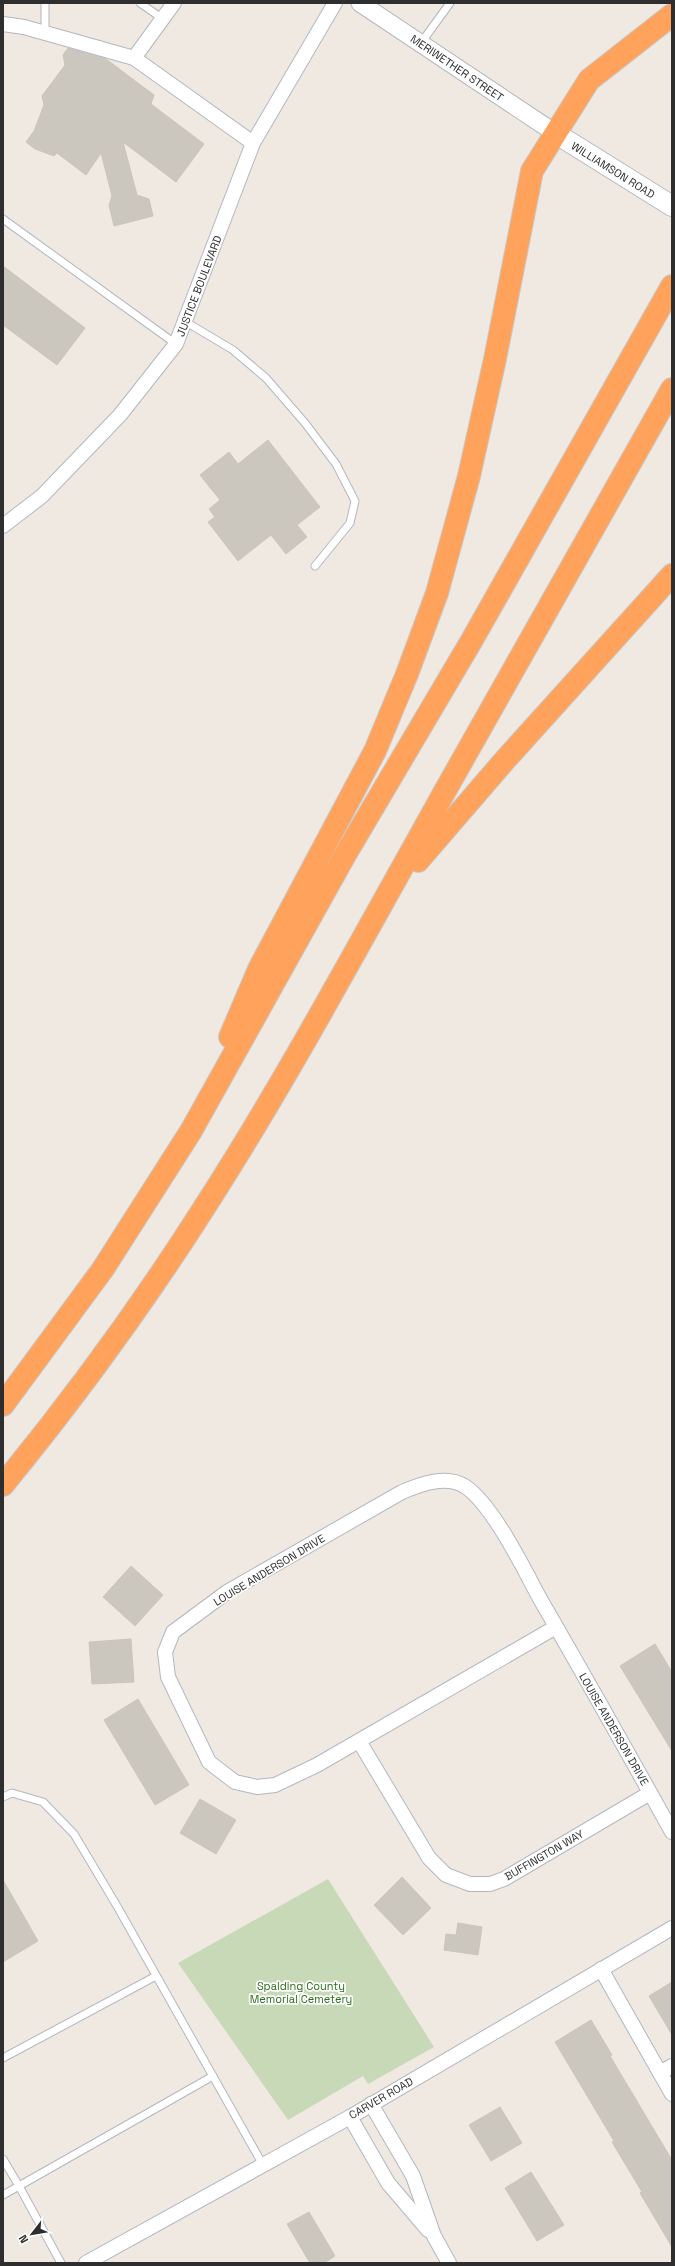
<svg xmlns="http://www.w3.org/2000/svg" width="675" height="2266" font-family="'Space Grotesk',sans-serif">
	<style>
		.cemetery { fill: #c8d9b8 }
		.building { fill: #cbc7bf; stroke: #cbc5ba }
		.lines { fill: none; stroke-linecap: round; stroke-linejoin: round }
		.service-casing { stroke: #b4b7c1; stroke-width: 9 }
		.minor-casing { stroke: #b4b7c1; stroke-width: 16 }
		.tertiary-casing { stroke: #b4b7c1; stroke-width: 19 }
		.secondary-casing { stroke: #b4b7c1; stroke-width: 22 }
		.motorway-casing { stroke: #c9c9c9; stroke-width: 24 }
		.service { stroke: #fff; stroke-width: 7 }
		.minor { stroke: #fff; stroke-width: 14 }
		.tertiary { stroke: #fff; stroke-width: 17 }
		.secondary { stroke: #fff; stroke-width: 20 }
		.motorway { stroke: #ffa35c; stroke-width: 22 }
		.labels { text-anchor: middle; stroke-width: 3.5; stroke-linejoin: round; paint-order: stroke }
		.street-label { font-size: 11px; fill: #2e2e2e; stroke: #fff }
		.park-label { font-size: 11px; fill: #2c6e1b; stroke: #fff }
	</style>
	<rect width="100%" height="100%" fill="#efe9e1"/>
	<polygon class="cemetery" points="328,1879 434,2047 368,2084 363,2076 288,2120 178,1963"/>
	<g class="building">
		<polygon points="68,48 106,59 154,95 151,104 204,144 176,182 123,142 137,195 149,199 153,216 114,226 109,205 112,196 101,153 86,175 57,153 54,156 35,149 26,142 34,131 44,105 42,96 65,65 63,55"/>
		<polygon points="3,266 85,328 57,365 3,325"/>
		<polygon points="268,440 320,507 297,525 307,537 286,554 271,535 238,561 208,522 215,517 209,509 220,500 200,475 229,452 238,464"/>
		<polygon points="131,1566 163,1595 135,1626 103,1597"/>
		<polygon points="131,1639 134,1682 92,1684 89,1642"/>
		<polygon points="655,1644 672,1672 672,1751 620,1666"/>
		<polygon points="138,1699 189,1785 155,1805 104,1720"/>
		<polygon points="200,1799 236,1820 216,1854 180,1833"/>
		<polygon points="402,1877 431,1908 403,1935 374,1905"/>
		<polygon points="3,1880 38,1941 3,1962"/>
		<polygon points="458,1923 482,1927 478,1955 444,1950 446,1934 456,1935"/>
		<polygon points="672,1982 672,2035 649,1996"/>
		<polygon points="591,2020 612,2055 610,2056 672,2160 672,2247 640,2193 642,2192 612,2142 614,2141 555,2042"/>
		<polygon points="500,2107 522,2143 491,2161 469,2125"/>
		<polygon points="531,2172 564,2225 537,2241 505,2188"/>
		<polygon points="309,2212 335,2256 324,2263 310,2263 287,2224"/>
	</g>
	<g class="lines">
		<g class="service-casing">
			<g id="service">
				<polyline points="140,3 163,19"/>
				<polyline points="45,33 45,3"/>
				<polyline points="421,43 450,3"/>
				<polyline points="3,219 176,344"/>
				<polyline points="186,322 233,350 266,378 305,423 336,464 355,501 350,523 315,566"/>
				<polyline points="3,1797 12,1793 43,1802 74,1834 117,1906 263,2165"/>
				<polyline points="3,2058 156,1976"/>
				<polyline points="3,2159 19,2186 213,2076"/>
				<polyline points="3,2195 19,2186 61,2263"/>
			</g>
		</g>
		<g class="minor-casing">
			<g id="minor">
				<polyline points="3,24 24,27 134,58 253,143"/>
				<polyline points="134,58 174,3"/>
				<polyline points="3,526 42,496 120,415 176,344 253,143 335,3"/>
				<path d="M556 1627 317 1765 275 1785 257 1787 235 1782 209 1762 168 1677 165 1652 173 1632 227 1592 402 1492C421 1484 447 1474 466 1487 493 1506 523 1567 539 1597 584 1675 628 1753 672 1832"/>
				<polyline points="359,1741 429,1858 446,1875 470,1884 490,1884 504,1879 650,1793"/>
				<polyline points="601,1969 660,2073"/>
				<polyline points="672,2066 660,2073 672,2094"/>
				<polyline points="371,2104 413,2176 434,2236 449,2263"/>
				<polyline points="350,2117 388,2183 428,2230"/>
				<polyline points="86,2263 350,2117 672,1928"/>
			</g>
		</g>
		<g class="tertiary-casing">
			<polyline id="tertiary" points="360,3 555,133"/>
		</g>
		<g class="secondary-casing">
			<polyline id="secondary" points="555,133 672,206"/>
		</g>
		<g class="motorway-casing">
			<g id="motorway">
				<polyline points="418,861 505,760 672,575"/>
				<polyline points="230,1037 259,969 375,751 407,674 437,593 469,476 495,359 532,171 589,80 672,15"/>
				<polyline points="3,1405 103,1269 191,1131 345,855 472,640 672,286"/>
				<path d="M3 1485C75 1397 143 1304 204 1208 282 1087 351 959 421 834 504 685 589 537 672 389"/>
			</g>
		</g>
		<use href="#service" class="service"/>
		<use href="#minor" class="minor"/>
		<use href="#tertiary" class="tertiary"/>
		<use href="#secondary" class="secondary"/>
		<use href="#motorway" class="motorway"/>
	</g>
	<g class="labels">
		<g class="street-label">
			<text transform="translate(457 68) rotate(34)" y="4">MERIWETHER STREET</text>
			<text transform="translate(613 170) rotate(32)" y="4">WILLIAMSON ROAD</text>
			<text transform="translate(199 286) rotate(-69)" y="4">JUSTICE BOULEVARD</text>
			<text transform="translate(269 1570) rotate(-31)" y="4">LOUISE ANDERSON DRIVE</text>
			<text transform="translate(614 1729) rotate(60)" y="4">LOUISE ANDERSON DRIVE</text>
			<text transform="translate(544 1855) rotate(-30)" y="4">BUFFINGTON WAY</text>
			<text transform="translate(381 2098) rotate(-30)" y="4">CARVER ROAD</text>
		</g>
		<g class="park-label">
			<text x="301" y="1990">Spalding County<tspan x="301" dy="13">Memorial Cemetery</tspan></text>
		</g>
	</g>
	<rect width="675" height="2266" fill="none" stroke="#2e2e2e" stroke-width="8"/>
	<g transform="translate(32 2234) rotate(239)" stroke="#ffffff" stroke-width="3" paint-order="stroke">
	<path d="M0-3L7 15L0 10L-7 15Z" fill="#2e2e2e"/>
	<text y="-6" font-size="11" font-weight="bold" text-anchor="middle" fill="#2e2e2e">N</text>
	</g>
</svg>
